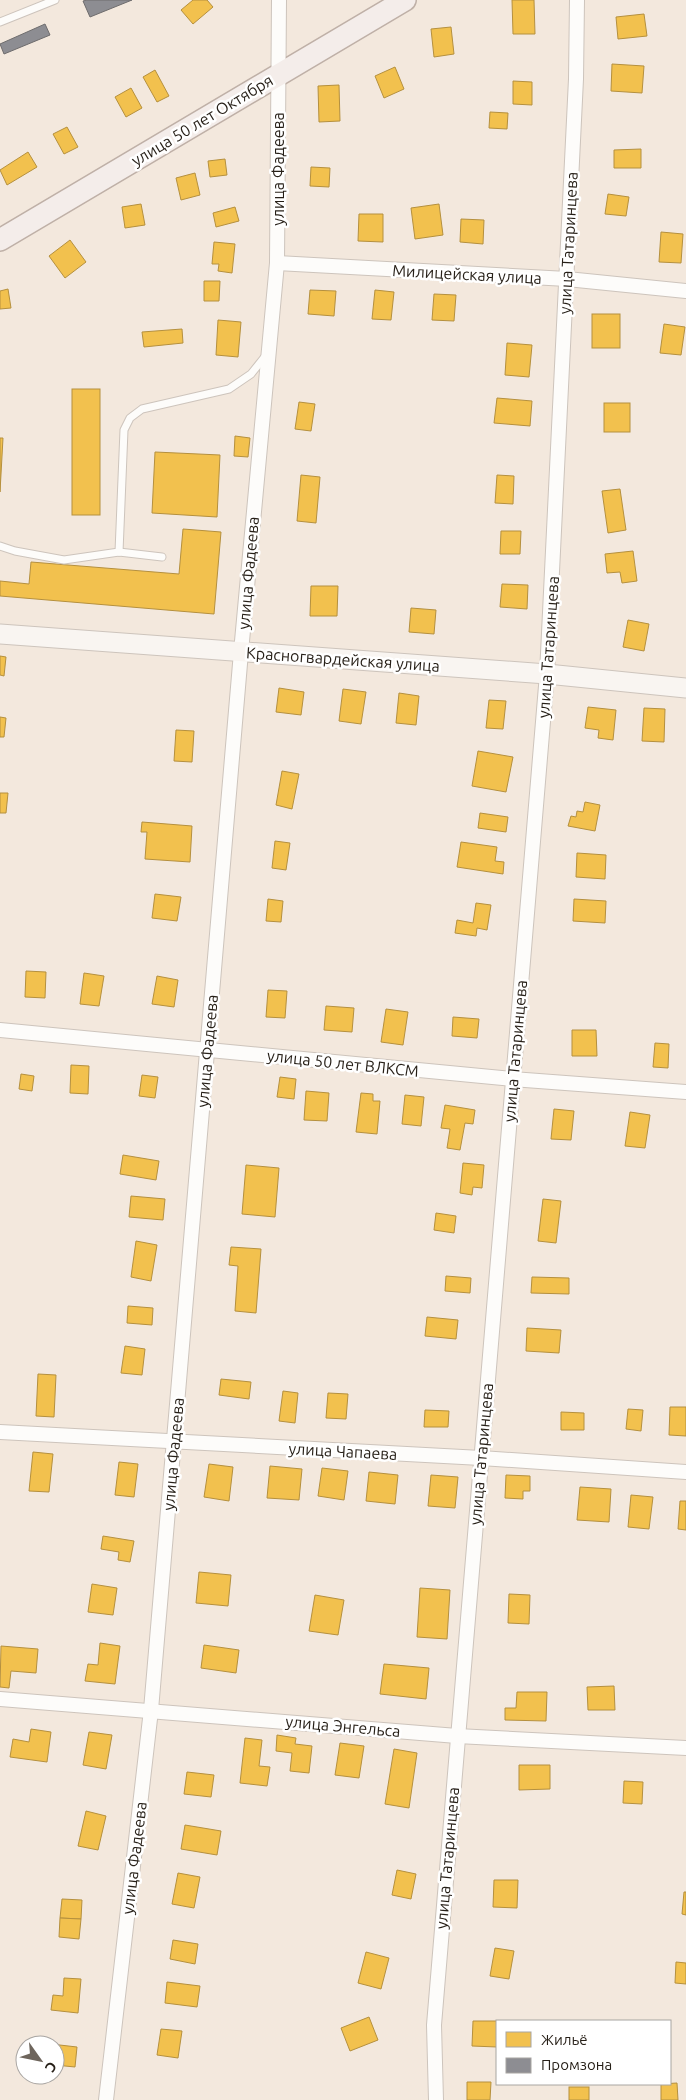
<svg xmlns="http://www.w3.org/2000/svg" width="686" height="2100" font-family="Ubuntu,sans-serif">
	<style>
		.homes { fill: #f2c14e; stroke: #b5903e }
		.industry { fill: #8d8d92; stroke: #6e6c6d }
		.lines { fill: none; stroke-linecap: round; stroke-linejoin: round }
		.lane-casing { stroke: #cdc4bc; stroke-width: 9 }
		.street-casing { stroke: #cdc4bc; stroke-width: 16 }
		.secondary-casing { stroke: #cdc4bc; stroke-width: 21 }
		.primary-casing { stroke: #bfb0a7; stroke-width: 24 }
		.lane { stroke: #fdfcfa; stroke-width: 7 }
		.street { stroke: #fdfcfa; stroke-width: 14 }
		.secondary { stroke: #f9f5f1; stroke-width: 19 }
		.primary { stroke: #f4edea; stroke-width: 21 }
		.labels { text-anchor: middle; stroke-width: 5; stroke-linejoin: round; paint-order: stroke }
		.street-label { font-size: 16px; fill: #261f17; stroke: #fff }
	</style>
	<rect width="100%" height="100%" fill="#f3e8dd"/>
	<g class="homes">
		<polygon points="193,0 207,0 213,7 193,24 181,10"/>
		<polygon points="512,0 534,0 535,34 513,34"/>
		<polygon points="644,14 647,36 618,39 616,17"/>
		<polygon points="451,27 454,54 434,57 431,29"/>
		<polygon points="612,64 644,66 642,93 611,91"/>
		<polygon points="395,67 404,89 384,98 375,76"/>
		<polygon points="155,70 169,96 157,102 143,77"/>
		<polygon points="513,81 532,82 532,105 513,104"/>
		<polygon points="339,85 340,121 319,122 318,86"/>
		<polygon points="131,88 142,108 126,117 115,97"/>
		<polygon points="490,112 508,113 507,129 489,128"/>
		<polygon points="67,127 78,147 64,154 53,134"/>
		<polygon points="641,149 641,168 614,168 614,150"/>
		<polygon points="28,152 37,167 7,185 0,170"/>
		<polygon points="225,159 227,175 210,177 208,161"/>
		<polygon points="311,167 330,168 329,187 310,186"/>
		<polygon points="195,173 200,195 181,200 176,178"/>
		<polygon points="608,194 629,197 626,216 605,214"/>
		<polygon points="141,204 145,225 125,228 122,207"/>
		<polygon points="439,204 443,235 415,239 411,208"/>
		<polygon points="235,207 239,221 216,227 213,213"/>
		<polygon points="359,214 383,214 383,242 358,241"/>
		<polygon points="461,219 484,220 483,244 460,242"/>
		<polygon points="661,232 683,234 681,263 659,262"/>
		<polygon points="70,240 86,262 65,278 49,256"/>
		<polygon points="214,242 235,244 232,273 218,271 219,264 212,264"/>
		<polygon points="204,281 220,281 219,301 204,301"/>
		<polygon points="8,289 11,308 0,309 0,291"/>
		<polygon points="310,290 336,291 334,316 308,314"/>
		<polygon points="375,290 394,292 391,320 372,319"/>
		<polygon points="434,294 456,295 454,321 432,320"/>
		<rect x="592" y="314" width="28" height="34"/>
		<polygon points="218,320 241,322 238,357 216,355"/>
		<polygon points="664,324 685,327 681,355 660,353"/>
		<polygon points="182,329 183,343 144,347 142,332"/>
		<polygon points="507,343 532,345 529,377 505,375"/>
		<rect x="72" y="389" width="28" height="126"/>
		<polygon points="497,398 532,401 530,426 494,423"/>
		<polygon points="299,402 315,404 311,431 295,429"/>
		<rect x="604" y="403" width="26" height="29"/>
		<polygon points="235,436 250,438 248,457 234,456"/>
		<polygon points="0,438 3,438 0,492"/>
		<polygon points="155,452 220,455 217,517 152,513"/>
		<polygon points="301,475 320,477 316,523 297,521"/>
		<polygon points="497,475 514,476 513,504 495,503"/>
		<polygon points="620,489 626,530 608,533 602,491"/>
		<polygon points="183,529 221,532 214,614 0,596 0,581 29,584 31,562 179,574"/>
		<polygon points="501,531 521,531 520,554 500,554"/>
		<polygon points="633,551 637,581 622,583 620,572 607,573 605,554"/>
		<polygon points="502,584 528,585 527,609 500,607"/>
		<polygon points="311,586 338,586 337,616 310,616"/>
		<polygon points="411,608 436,610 434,634 409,632"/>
		<polygon points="628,620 649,624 644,651 623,647"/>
		<polygon points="0,656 6,657 4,676 0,675"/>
		<polygon points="279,688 304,692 301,715 276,712"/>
		<polygon points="343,689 366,692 361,724 339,721"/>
		<polygon points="399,693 419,696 416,725 396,723"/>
		<polygon points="489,700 506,701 503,729 486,728"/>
		<polygon points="588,707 616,710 613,740 598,738 599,730 585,728"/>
		<polygon points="644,708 665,709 664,742 642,741"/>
		<polygon points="0,717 6,718 4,737 0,737"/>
		<polygon points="176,730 194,731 192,762 174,761"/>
		<polygon points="478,751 513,757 506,792 472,786"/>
		<polygon points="282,771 299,774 292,809 276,805"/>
		<polygon points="0,793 8,793 6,813 0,813"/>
		<polygon points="585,802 600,805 595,831 568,826 571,816 576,817 577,811 583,812"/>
		<polygon points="480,813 508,817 506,832 478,828"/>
		<polygon points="142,822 192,826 190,862 145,859 147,832 141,832"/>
		<polygon points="275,841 290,843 286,870 272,868"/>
		<polygon points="461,842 497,847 495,861 504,862 503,874 457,867"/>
		<polygon points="577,853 606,855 605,879 576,877"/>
		<polygon points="155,894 181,897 177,921 152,918"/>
		<polygon points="268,899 283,901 281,922 266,921"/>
		<polygon points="574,899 606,901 605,923 573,921"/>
		<polygon points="476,903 491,905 487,930 477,928 476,936 455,933 457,920 473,923"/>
		<polygon points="26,971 46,972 45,998 25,997"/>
		<polygon points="84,973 104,976 99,1006 80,1004"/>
		<polygon points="157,976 178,980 174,1007 152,1004"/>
		<polygon points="268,990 287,991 285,1018 266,1017"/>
		<polygon points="326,1006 354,1008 352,1032 324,1030"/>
		<polygon points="386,1009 408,1012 403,1045 381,1042"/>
		<polygon points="453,1017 479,1019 477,1038 452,1036"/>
		<polygon points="572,1030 596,1030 597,1056 572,1056"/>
		<polygon points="655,1043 669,1044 668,1068 653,1067"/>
		<polygon points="71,1065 89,1066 88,1094 70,1093"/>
		<polygon points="21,1074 34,1076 32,1091 19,1089"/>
		<polygon points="142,1075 158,1077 155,1098 139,1096"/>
		<polygon points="280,1077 296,1079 294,1099 277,1097"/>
		<polygon points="306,1091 329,1093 327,1121 304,1120"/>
		<polygon points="361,1093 373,1094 373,1101 380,1101 377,1134 356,1132"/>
		<polygon points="405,1095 424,1097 421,1126 402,1124"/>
		<polygon points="445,1105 475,1110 473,1124 465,1123 460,1150 447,1148 450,1129 441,1128"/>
		<polygon points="554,1109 574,1111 571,1140 551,1139"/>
		<polygon points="630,1112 650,1115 645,1148 625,1146"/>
		<polygon points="123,1155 159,1161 156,1180 120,1174"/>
		<polygon points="463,1163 484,1165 482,1188 473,1187 472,1195 460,1193"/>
		<polygon points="246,1165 279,1168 275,1217 242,1214"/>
		<polygon points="131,1196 165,1199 163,1220 129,1217"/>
		<polygon points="543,1199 561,1201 556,1243 538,1241"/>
		<polygon points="436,1213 456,1216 454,1233 434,1230"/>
		<polygon points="136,1241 157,1245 151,1281 131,1277"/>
		<polygon points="231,1247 261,1249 256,1313 235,1311 238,1266 229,1265"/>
		<polygon points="446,1276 471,1278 470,1293 445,1291"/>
		<polygon points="532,1277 569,1278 569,1294 531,1293"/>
		<polygon points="128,1306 153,1308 152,1325 127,1323"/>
		<polygon points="427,1317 458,1320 456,1339 425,1336"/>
		<polygon points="527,1328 561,1330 559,1353 526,1351"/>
		<polygon points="125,1346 145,1349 142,1375 121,1373"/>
		<polygon points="38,1374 56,1375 54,1417 36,1416"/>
		<polygon points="221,1379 251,1382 249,1399 219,1395"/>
		<polygon points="283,1391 298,1393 295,1423 279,1421"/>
		<polygon points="328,1393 348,1394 346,1419 326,1418"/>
		<polygon points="670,1407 686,1407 686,1436 669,1435"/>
		<polygon points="628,1409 643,1410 641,1431 626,1429"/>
		<polygon points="425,1410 449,1411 448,1427 424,1427"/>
		<polygon points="561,1412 584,1413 584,1430 561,1430"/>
		<polygon points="33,1452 53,1454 49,1492 29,1491"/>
		<polygon points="119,1462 138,1464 134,1497 115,1495"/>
		<polygon points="209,1464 233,1467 229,1501 204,1497"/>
		<polygon points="270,1466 302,1469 299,1500 267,1498"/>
		<polygon points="322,1468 348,1471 344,1500 318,1496"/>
		<polygon points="369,1472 398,1475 395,1504 366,1501"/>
		<polygon points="431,1475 458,1477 455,1508 428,1506"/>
		<polygon points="506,1475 530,1476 530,1491 523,1491 523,1499 505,1498"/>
		<polygon points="580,1487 611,1489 609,1522 577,1520"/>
		<polygon points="631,1495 653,1497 649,1529 628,1527"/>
		<polygon points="680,1501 686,1501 686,1530 678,1529"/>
		<polygon points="103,1536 134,1541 130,1562 118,1560 119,1552 101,1549"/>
		<polygon points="199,1572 231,1575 228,1606 196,1603"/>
		<polygon points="92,1584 117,1588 113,1615 88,1612"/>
		<polygon points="420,1588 450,1590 447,1639 417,1637"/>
		<polygon points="509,1594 530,1595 529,1624 508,1623"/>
		<polygon points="315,1595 344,1600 338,1635 309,1631"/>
		<polygon points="100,1643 120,1646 115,1684 85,1681 88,1664 98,1665"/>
		<polygon points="204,1645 239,1650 236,1673 201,1668"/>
		<polygon points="1,1646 38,1649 36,1673 11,1671 9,1688 0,1687"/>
		<polygon points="384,1664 429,1668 426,1699 380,1694"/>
		<polygon points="614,1686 615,1710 588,1710 587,1687"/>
		<polygon points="517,1692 547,1692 546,1721 505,1720 505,1708 516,1708"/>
		<polygon points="31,1729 51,1732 47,1762 10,1757 13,1739 29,1742"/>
		<polygon points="89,1732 112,1735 106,1769 83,1765"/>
		<polygon points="277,1735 296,1738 295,1744 312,1746 309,1773 290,1771 292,1753 276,1751"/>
		<polygon points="245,1738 262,1740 259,1766 270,1767 267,1786 240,1783"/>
		<polygon points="340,1743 364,1746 359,1778 335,1775"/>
		<polygon points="394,1749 417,1753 409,1808 385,1804"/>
		<polygon points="519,1765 550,1765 550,1789 519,1790"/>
		<polygon points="187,1772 214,1775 211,1797 184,1794"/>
		<polygon points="624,1781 643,1782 642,1804 623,1803"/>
		<polygon points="86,1811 106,1816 98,1850 78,1846"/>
		<polygon points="185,1825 221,1831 217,1855 181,1849"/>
		<polygon points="397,1870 416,1874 411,1899 392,1895"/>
		<polygon points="178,1873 200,1877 194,1908 172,1904"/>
		<polygon points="494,1880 518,1880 517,1908 493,1907"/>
		<polygon points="684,1892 686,1892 686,1915 682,1914"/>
		<polygon points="62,1899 82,1900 81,1919 60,1918"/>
		<polygon points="60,1918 81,1919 79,1939 59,1937"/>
		<polygon points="173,1940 198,1944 195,1964 170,1959"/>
		<polygon points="495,1948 514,1951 509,1979 490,1976"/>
		<polygon points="366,1952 389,1958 381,1989 358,1983"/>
		<polygon points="676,1962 686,1963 686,1984 675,1983"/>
		<polygon points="64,1978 81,1979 78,2013 51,2010 53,1995 63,1996"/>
		<polygon points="167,1982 200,1986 197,2007 165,2003"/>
		<polygon points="369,2017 378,2040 350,2051 341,2028"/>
		<polygon points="473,2021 497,2021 497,2047 472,2046"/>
		<polygon points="161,2029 182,2031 178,2058 157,2055"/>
		<polygon points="51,2044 77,2047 75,2067 55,2065 55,2045"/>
		<polygon points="467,2082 491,2082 490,2100 467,2100"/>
		<polygon points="677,2083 678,2100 661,2100 661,2084"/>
		<rect x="569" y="2087" width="20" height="13"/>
	</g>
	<g class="industry">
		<polygon points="87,0 132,0 90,17 83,1"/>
		<polygon points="45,24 50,35 4,54 0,44"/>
	</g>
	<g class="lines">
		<g class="lane-casing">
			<g id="lane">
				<polyline points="0,22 55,0"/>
				<polyline points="0,546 15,551 64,560 119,552 162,557"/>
				<polyline points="119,552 124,430 130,418 142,409 229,389 251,374 267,354"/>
			</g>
		</g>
		<g class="street-casing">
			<g id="street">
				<polyline points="277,263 567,279 686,291"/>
				<polyline points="0,1030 512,1079 686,1092"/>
				<polyline points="0,1432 481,1458 686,1472"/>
				<polyline points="0,1699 457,1736 686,1748"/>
				<polyline points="106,2100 151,1710 241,652 277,263 279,0"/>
				<polyline points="436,2100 434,2025 547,674 576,79 577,0"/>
			</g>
		</g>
		<g class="secondary-casing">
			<polyline id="secondary" points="0,634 547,674 686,688"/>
		</g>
		<g class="primary-casing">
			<polyline id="primary" points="0,240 405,0"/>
		</g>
		<use href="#lane" class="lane"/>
		<use href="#street" class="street"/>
		<use href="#secondary" class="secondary"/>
		<use href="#primary" class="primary"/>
	</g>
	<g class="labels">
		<g class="street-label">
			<text transform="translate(202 120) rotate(-31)" y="6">улица 50 лет Октября</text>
			<text transform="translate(278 169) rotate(-90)" y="6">улица Фадеева</text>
			<text transform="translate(568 243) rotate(-87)" y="6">улица Татаринцева</text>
			<text transform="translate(467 274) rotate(3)" y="6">Милицейская улица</text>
			<text transform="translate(248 573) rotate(-85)" y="6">улица Фадеева</text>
			<text transform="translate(548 647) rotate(-86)" y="6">улица Татаринцева</text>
			<text transform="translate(343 659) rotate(4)" y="6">Красногвардейская улица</text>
			<text transform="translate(207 1051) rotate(-85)" y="6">улица Фадеева</text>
			<text transform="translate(515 1051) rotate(-85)" y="6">улица Татаринцева</text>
			<text transform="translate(343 1063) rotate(6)" y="6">улица 50 лет ВЛКСМ</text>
			<text transform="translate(343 1451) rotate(3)" y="6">улица Чапаева</text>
			<text transform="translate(173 1454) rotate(-85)" y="6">улица Фадеева</text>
			<text transform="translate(481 1454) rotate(-85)" y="6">улица Татаринцева</text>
			<text transform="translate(343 1726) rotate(5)" y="6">улица Энгельса</text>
			<text transform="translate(134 1858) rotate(-83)" y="6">улица Фадеева</text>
			<text transform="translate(447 1858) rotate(-85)" y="6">улица Татаринцева</text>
		</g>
	</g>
	<rect x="496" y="2020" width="175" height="65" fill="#ffffff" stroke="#a8a5a2"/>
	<rect x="506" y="2032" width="25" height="15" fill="#f2c14e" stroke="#a8a5a2"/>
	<text x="541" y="2045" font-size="15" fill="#261f17">Жильё</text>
	<rect x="506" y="2058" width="25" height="15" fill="#8d8d92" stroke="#a8a5a2"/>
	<text x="541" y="2070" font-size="15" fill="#261f17">Промзона</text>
	<g transform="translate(40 2060) rotate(123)"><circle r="24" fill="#ffffff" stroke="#a8a5a2"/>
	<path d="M0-4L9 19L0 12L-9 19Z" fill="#6e655c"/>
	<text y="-8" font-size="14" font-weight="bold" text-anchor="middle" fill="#261f17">С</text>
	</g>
</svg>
